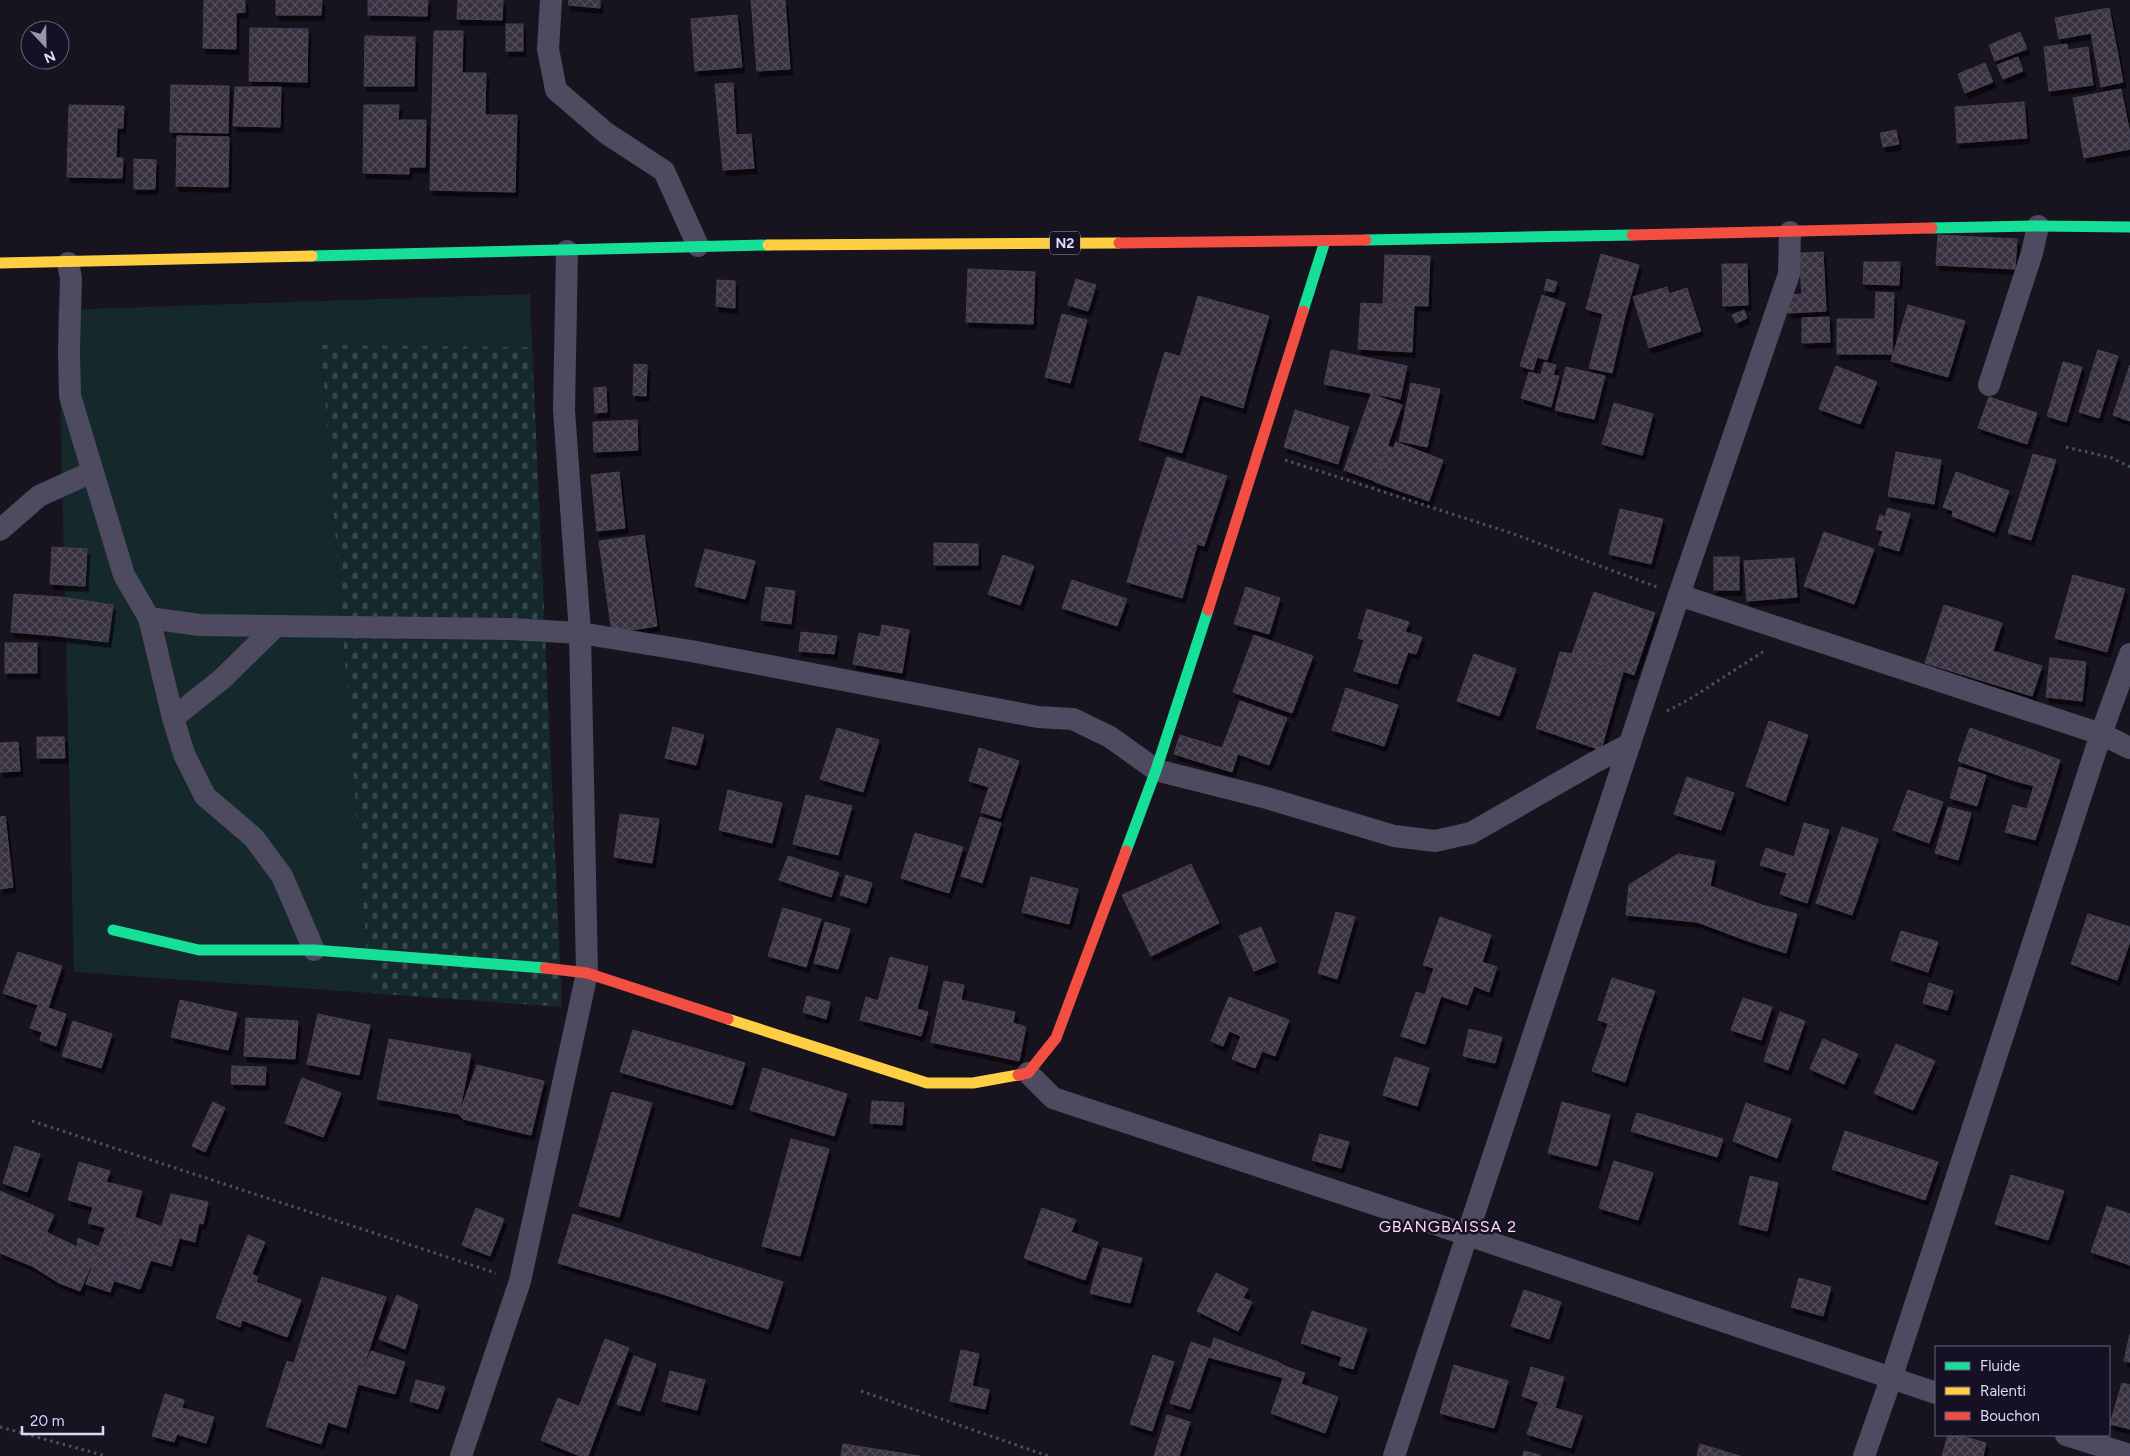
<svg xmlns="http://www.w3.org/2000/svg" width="2130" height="1456" font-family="Figtree,sans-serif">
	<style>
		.grass { fill: #15292c }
		.cemetery { fill: url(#cemetery-stones) }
		.building { fill: url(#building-cross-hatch); stroke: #454052; filter: url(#shadow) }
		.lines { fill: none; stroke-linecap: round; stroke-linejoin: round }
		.path { stroke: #495260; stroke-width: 3; stroke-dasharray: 2.5 4; stroke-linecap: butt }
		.street { stroke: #4e4a60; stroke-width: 22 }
		.fast { stroke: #16e098; stroke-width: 11 }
		.slow { stroke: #ffcf43; stroke-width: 11 }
		.jam { stroke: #f24e42; stroke-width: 11 }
		.labels { text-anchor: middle; stroke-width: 5; stroke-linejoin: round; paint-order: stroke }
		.shield { fill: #161024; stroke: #a39bbb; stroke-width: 1 }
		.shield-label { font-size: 14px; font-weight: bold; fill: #dfd6fc }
		.neighbourhood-label { font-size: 16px; letter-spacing: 1px; fill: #fcd8eb; stroke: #161024 }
	</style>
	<defs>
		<pattern id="cemetery-stones" width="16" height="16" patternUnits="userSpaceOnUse" patternTransform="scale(1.25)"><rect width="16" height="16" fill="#15292c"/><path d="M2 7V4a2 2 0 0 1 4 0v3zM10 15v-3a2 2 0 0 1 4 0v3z" fill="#37474c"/></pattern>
		<pattern id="building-cross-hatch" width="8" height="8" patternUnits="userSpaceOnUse" patternTransform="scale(1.25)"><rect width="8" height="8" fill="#373241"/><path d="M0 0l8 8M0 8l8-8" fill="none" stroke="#544f5d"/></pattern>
		<filter id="shadow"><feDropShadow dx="3" dy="5.5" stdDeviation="0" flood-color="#0009"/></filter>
	</defs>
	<rect width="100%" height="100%" fill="#18141f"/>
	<polygon class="grass" points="530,294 532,347 321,346 370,993 74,972 58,310"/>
	<polygon class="cemetery" points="321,345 532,347 562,1007 370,993"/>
	<g class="building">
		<polygon points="204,0 245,0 245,12 236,13 236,49 203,48"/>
		<polygon points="276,0 322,0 321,15 276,15"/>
		<polygon points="368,0 428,0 427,16 368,15"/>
		<polygon points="458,0 503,0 502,20 457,19"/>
		<polygon points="569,0 600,0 600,8 568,5"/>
		<polygon points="751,0 785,0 790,69 757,71"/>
		<polygon points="2109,8 2123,82 2101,87 2091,33 2059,39 2055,18"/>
		<polygon points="737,15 742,67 695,71 691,19"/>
		<rect x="506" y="24" width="17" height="27"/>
		<polygon points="250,28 308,29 307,82 249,81"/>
		<polygon points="434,31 463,31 462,73 486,73 485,115 517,115 515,192 430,190"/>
		<polygon points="2020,32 2027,49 1995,61 1989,45"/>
		<polygon points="365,36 415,37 414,86 364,86"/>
		<polygon points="2067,44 2068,50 2088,47 2093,85 2049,91 2044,47"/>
		<polygon points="2018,57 2023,71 2003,79 1997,65"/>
		<polygon points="1985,63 1993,82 1965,93 1958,74"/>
		<polygon points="733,83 736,135 751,134 754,168 723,170 715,84"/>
		<polygon points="171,85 229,86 228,133 170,132"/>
		<polygon points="235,87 281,87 280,127 233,126"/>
		<polygon points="2121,89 2130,134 2130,149 2084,158 2073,98"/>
		<polygon points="2024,102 2027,138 1957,143 1955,107"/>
		<polygon points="69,105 124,106 123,128 117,128 116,158 123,158 122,178 67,177"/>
		<polygon points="364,105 399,105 398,120 426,120 425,167 409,167 409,174 363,173"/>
		<polygon points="1896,130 1899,144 1883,147 1880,133"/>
		<polygon points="177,136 229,137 228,187 176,186"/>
		<polygon points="134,159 156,160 155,189 134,189"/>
		<polygon points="1938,235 2017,239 2015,269 1936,265"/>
		<polygon points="1823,252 1826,311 1788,313 1787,295 1802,294 1799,253"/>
		<polygon points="1601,254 1639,265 1624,320 1586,309"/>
		<polygon points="1385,255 1430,256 1428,306 1383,305"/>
		<polygon points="1864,262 1900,262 1899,285 1863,284"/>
		<polygon points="1722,264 1747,264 1748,305 1723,306"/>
		<polygon points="968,269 1035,272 1033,324 966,322"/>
		<polygon points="1076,279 1096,285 1088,311 1068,305"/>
		<polygon points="1547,279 1557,282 1554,292 1544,290"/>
		<polygon points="717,280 735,281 735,308 716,306"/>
		<polygon points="1667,287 1669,294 1687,288 1701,331 1649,348 1633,297"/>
		<polygon points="1876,292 1894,293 1892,354 1837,354 1837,319 1875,319"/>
		<polygon points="1542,295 1565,303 1547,360 1537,357 1533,370 1520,366"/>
		<polygon points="1198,296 1269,316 1251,378 1180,357"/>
		<polygon points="1361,303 1414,306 1412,352 1358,349"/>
		<polygon points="1908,305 1965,321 1948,377 1891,361"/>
		<polygon points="1744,310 1747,318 1736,323 1732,315"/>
		<polygon points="1062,314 1087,320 1070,383 1045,377"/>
		<polygon points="1603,314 1624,320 1612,373 1589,368"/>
		<polygon points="1829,317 1830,342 1802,343 1802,318"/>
		<polygon points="1331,350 1407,366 1400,399 1324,384"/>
		<polygon points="2098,350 2118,356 2099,418 2079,412"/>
		<polygon points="1165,352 1251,378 1243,408 1156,381"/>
		<polygon points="1544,362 1556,365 1553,375 1559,376 1551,407 1521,398 1529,372 1541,375"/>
		<polygon points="2063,362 2082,367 2066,422 2047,416"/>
		<polygon points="634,364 647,365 646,396 633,395"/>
		<polygon points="2130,365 2130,421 2113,415"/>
		<polygon points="1836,366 1877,382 1860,424 1819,409"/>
		<polygon points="1566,367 1605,376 1594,419 1555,410"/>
		<polygon points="1156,381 1200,395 1182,453 1139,440"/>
		<polygon points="1411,383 1440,389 1427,447 1399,441"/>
		<polygon points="606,387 607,412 595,413 594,388"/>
		<polygon points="1371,394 1402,405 1375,481 1344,470"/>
		<polygon points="1989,397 2037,413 2027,444 1978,428"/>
		<polygon points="1614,403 1653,414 1642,455 1602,444"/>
		<polygon points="1295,410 1349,427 1338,464 1284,447"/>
		<polygon points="637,420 638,450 594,452 593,422"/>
		<polygon points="1396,442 1443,460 1429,501 1375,482 1388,446 1393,448"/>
		<polygon points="1896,452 1941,460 1934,504 1888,496"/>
		<polygon points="2033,454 2056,460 2031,540 2008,533"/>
		<polygon points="1167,457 1227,476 1204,546 1144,526"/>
		<polygon points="619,472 625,528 597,531 591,475"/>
		<polygon points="1956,472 2009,491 1994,532 1952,516 1953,511 1943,507"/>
		<polygon points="1888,508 1910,514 1899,551 1879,545 1883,531 1876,529 1880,515 1885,517"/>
		<polygon points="1620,509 1663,519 1651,564 1609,554"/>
		<polygon points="1144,526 1197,545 1182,598 1127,582"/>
		<polygon points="1824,532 1874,549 1854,604 1804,586"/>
		<polygon points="644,535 657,626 612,633 599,541"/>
		<polygon points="934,543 978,544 978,565 934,565"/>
		<polygon points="52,547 87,549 85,586 50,584"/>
		<polygon points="705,549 755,561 745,599 695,586"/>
		<polygon points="1003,555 1034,566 1020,605 988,594"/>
		<rect x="1714" y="557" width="25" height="33"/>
		<polygon points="1794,558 1797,597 1747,601 1744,561"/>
		<polygon points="2073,575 2125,589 2107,652 2055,638"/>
		<polygon points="1072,580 1127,599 1117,626 1062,608"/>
		<polygon points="766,587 795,591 791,624 761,620"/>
		<polygon points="1246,587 1280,598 1269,634 1234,624"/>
		<polygon points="1594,592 1655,613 1634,675 1572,654"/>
		<polygon points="14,594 61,597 58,636 11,632"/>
		<polygon points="61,597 113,605 108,642 58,636"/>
		<polygon points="1944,605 2002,623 1993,651 2042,666 2032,696 1925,663"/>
		<polygon points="1367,609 1409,622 1405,632 1422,637 1416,654 1408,652 1397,684 1354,671 1364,640 1358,638"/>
		<polygon points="882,625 909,630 902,673 853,664 859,633 880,637"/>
		<polygon points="801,632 837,636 834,654 799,651"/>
		<polygon points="1254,635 1313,656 1292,713 1233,692"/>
		<rect x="5" y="643" width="32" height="30"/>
		<polygon points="1560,652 1572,654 1623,672 1611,714 1547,696"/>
		<polygon points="1474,654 1516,669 1499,716 1457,701"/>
		<polygon points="2050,658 2086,662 2082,701 2046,697"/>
		<polygon points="1346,688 1398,705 1384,746 1332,730"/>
		<polygon points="1547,696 1611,714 1601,750 1536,728"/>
		<polygon points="1240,701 1287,718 1269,765 1222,748"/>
		<polygon points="1769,721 1808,735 1785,801 1746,786"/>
		<polygon points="673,727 704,735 696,765 665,758"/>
		<polygon points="837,728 879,740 863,792 820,779"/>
		<polygon points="1970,728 2027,748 2015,781 1958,761"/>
		<polygon points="1180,735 1238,753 1232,772 1174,754"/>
		<polygon points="37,737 64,737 65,758 37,758"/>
		<polygon points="18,742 20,771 0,772 0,743"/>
		<polygon points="979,748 1019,761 1000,818 981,812 989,787 969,781"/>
		<polygon points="2027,748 2060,760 2051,790 2015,781"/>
		<polygon points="1959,767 1986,775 1977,806 1950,798"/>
		<polygon points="1687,777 1734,793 1721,830 1674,814"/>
		<polygon points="2034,785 2051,790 2035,840 2005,832 2013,805 2027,809"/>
		<polygon points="728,790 782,803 772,843 719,830"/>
		<polygon points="1908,790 1943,802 1929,843 1893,830"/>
		<polygon points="806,795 852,806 838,855 793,844"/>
		<polygon points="1948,807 1971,813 1958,860 1935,853"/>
		<polygon points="620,814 659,819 652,863 614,857"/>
		<polygon points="5,816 13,887 0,889 0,817"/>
		<polygon points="980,817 1001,823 982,883 961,876"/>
		<polygon points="1804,823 1829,830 1807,903 1780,894 1787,873 1760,865 1766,848 1794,857"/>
		<polygon points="1842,827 1878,839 1852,915 1816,903"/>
		<polygon points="915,833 963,847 949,893 901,878"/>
		<polygon points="1678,854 1715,861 1710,886 1697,922 1626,915 1629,885"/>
		<polygon points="788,856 839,873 831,897 779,880"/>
		<polygon points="1191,864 1219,923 1151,956 1122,895"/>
		<polygon points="846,875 872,883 866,903 840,895"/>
		<polygon points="1031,877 1078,889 1069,924 1022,912"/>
		<polygon points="1710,886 1762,905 1748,941 1697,922"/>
		<polygon points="1762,905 1797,914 1786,953 1748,941"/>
		<polygon points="783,908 821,919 806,967 768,956"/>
		<polygon points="1336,912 1355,917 1337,979 1318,973"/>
		<polygon points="2088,914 2130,927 2130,941 2117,980 2071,964"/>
		<polygon points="1440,917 1491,935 1482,962 1497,967 1489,992 1474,986 1467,1005 1441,996 1425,1044 1401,1036 1416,992 1425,995 1434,968 1423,965"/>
		<polygon points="825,922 850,929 838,969 814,963"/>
		<polygon points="1261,927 1276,962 1254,971 1239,936"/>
		<polygon points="1901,931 1938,942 1928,972 1891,960"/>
		<polygon points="18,952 62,966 48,1008 66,1014 56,1046 40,1040 42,1032 30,1028 38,1005 3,993"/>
		<polygon points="890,957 928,967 917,1009 928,1012 921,1036 860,1020 866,997 878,1001"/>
		<polygon points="1612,978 1655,991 1640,1034 1598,1020"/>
		<polygon points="944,981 964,985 961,1000 1015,1012 1013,1023 1026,1027 1019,1061 931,1042"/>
		<polygon points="1929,983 1953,991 1947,1010 1923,1003"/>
		<polygon points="807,996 830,1002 826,1019 803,1012"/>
		<polygon points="1229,997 1289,1020 1275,1056 1262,1051 1255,1068 1232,1059 1241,1036 1229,1031 1223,1046 1211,1041"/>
		<polygon points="1743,998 1772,1007 1761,1040 1731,1030"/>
		<polygon points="180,1000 237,1013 228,1050 171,1037"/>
		<polygon points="1780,1012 1805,1021 1788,1070 1764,1061"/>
		<polygon points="318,1014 370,1025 359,1075 307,1064"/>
		<polygon points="246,1018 298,1021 295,1059 244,1056"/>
		<polygon points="73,1021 112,1034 101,1068 62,1056"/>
		<polygon points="1608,1024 1640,1034 1625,1082 1592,1071"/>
		<polygon points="1469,1029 1502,1037 1495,1063 1463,1056"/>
		<polygon points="633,1030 745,1063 732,1105 620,1072"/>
		<polygon points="389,1039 471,1054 459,1114 377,1099"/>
		<polygon points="1823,1039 1858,1054 1844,1084 1810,1069"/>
		<polygon points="1896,1044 1935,1061 1913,1110 1874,1093"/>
		<polygon points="1395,1057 1429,1068 1417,1106 1383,1095"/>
		<polygon points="477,1065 544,1081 531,1135 463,1119 459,1114"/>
		<polygon points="232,1066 266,1067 265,1085 231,1084"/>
		<polygon points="763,1068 847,1094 834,1136 750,1110"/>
		<polygon points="302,1078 341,1093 323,1137 285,1123"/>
		<polygon points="612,1092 652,1103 619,1217 579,1206"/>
		<polygon points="872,1101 904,1103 902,1125 870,1123"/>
		<polygon points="213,1102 225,1108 205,1152 192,1146"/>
		<polygon points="1562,1102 1610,1115 1597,1166 1548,1153"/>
		<polygon points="1746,1103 1791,1119 1777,1158 1733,1141"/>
		<polygon points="1637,1113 1723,1139 1717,1157 1631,1131"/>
		<polygon points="1845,1131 1938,1162 1925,1200 1832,1169"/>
		<polygon points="1320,1134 1349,1142 1341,1168 1312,1160"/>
		<polygon points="791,1139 829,1149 800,1256 762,1246"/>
		<polygon points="15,1146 40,1154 27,1192 3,1183"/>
		<polygon points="1614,1161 1653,1173 1638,1220 1599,1208"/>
		<polygon points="79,1162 110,1171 106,1182 142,1191 130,1234 88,1223 93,1207 68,1200"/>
		<polygon points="2011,1175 2064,1191 2048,1240 1995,1224"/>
		<polygon points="1750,1176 1778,1183 1767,1231 1739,1224"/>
		<polygon points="0,1191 54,1215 32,1266 0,1253"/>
		<polygon points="171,1194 208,1202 203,1224 199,1223 195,1242 160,1233"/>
		<polygon points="2107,1206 2130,1214 2130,1265 2091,1252"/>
		<polygon points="476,1208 504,1219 490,1256 462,1245"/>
		<polygon points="1042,1208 1076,1220 1071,1232 1098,1242 1085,1280 1024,1258"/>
		<polygon points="573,1214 682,1249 666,1295 558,1263"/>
		<polygon points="134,1217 163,1227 140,1289 115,1281"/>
		<polygon points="106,1227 130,1234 110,1292 86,1284"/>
		<polygon points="46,1232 77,1247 59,1283 32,1266"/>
		<polygon points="160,1233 179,1239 171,1266 150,1260"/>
		<polygon points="248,1235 265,1242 252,1274 258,1277 256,1282 301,1300 287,1337 242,1320 240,1327 216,1318"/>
		<polygon points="78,1238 99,1247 80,1291 59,1283 77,1247"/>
		<polygon points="1103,1248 1142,1258 1130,1303 1090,1293"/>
		<polygon points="682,1249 783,1282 768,1329 666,1295"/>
		<polygon points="1216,1273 1248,1289 1243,1298 1252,1302 1238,1331 1197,1311"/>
		<polygon points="322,1277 386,1297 358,1384 294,1363"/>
		<polygon points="1799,1278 1831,1287 1823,1316 1791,1307"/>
		<polygon points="1524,1290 1561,1302 1549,1339 1511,1326"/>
		<polygon points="397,1295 418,1305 405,1349 379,1339"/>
		<polygon points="1312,1311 1367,1329 1353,1369 1339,1365 1342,1357 1301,1343"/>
		<polygon points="2130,1334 2130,1362 2124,1361"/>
		<polygon points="1214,1338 1278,1362 1287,1367 1284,1378 1208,1357"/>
		<polygon points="605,1339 629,1348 603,1416 579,1407"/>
		<polygon points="1191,1342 1211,1349 1190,1409 1170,1403"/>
		<polygon points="961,1350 979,1354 972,1386 989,1390 985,1409 950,1401"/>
		<polygon points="371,1351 405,1362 395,1394 358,1384"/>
		<polygon points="1153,1355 1174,1362 1152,1431 1130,1424"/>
		<polygon points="634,1356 656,1364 640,1411 617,1404"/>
		<polygon points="287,1361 358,1384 346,1428 328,1422 321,1444 266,1426"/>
		<polygon points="1454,1365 1508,1381 1494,1428 1440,1413"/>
		<polygon points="1287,1367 1305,1373 1301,1384 1338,1397 1325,1433 1271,1413"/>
		<polygon points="1531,1367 1564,1377 1555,1408 1522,1396"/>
		<polygon points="670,1371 705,1380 697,1410 662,1401"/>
		<polygon points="416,1380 445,1387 438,1409 410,1401"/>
		<polygon points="2122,1383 2130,1385 2130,1429 2110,1424"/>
		<polygon points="165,1394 184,1400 182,1408 214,1417 206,1443 177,1434 174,1442 152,1436"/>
		<polygon points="558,1398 603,1416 588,1456 580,1456 541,1440"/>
		<polygon points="1538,1403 1582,1416 1571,1448 1527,1434"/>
		<polygon points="1167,1415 1190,1422 1179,1456 1154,1456"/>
		<polygon points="1948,1435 1958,1435 1986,1443 1983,1456 1942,1456"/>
		<polygon points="843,1444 920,1456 841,1456"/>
		<polygon points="1700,1444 1740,1456 1697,1456"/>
		<polygon points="1524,1451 1540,1455 1540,1456 1523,1456"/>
	</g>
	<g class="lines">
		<g class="path">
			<polyline points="2066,447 2112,458 2130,467"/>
			<polyline points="1285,460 1511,533 1657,587"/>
			<polyline points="1667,711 1688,700 1766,650"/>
			<polyline points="32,1121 496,1273"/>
			<polyline points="861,1391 1048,1456"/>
			<polyline points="0,1427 106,1456"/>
		</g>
		<g class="street">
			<polyline points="551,0 548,49 556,90 606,133 664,171 698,246"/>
			<polyline points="68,263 71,278 69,351 70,396 124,575 149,618 173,718 184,754 205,796 254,838 282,876 314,950"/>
			<polyline points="1989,385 2032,253 2038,226"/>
			<polyline points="0,530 39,496 92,472"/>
			<polyline points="1679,595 2101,734 2130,748"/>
			<polyline points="149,618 200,625 511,629 580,633 691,651 1038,717 1073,719 1110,737 1156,770 1267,798 1394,836 1435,841 1471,833 1595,762 1630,744"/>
			<polyline points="173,718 222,679 275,627"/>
			<polyline points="1028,1073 1053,1098 1468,1235 1936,1393"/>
			<polyline points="2066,1435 2130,1455"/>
			<polyline points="461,1456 520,1281 587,973 580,633 564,410 567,251"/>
			<polyline points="1394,1456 1679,595 1789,274 1790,232"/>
			<polyline points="1864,1456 1891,1379 2101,734 2130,654"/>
		</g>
		<g class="fast">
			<polyline points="1932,228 2038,226 2130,227"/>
			<polyline points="1366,240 1632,235"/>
			<polyline points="312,256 768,245"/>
			<polyline points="1303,311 1325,241"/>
			<polyline points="1126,851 1156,770 1208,610"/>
			<polyline points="113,930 199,950 314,950 545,968"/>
		</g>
		<g class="slow">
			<polyline points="768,245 1119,243"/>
			<polyline points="0,263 312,256"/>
			<polyline points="728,1019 927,1083 973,1083 1018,1075"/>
		</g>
		<g class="jam">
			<polyline points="1632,235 1932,228"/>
			<polyline points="1119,243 1366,240"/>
			<polyline points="1208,610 1303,311"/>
			<polyline points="545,968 587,973 728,1019"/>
			<polyline points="1018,1075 1028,1073 1056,1038 1126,851"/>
		</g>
	</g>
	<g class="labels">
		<rect class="shield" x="1050" y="231.5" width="30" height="23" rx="4"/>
		<g class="shield-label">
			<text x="1065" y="248">N2</text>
		</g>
		<g class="neighbourhood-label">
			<text x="1448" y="1232">GBANGBAISSA 2</text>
		</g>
	</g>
	<rect x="1935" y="1346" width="175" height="90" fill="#161024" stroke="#665f7a"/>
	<rect x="1945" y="1362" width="25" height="8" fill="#16e098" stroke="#665f7a"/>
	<text x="1980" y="1371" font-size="15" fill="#dfd6fc">Fluide</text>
	<rect x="1945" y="1387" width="25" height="8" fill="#ffcf43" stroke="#665f7a"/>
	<text x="1980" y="1396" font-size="15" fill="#dfd6fc">Ralenti</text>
	<rect x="1945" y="1412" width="25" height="8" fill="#f24e42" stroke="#665f7a"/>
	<text x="1980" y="1421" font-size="15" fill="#dfd6fc">Bouchon</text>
	<g transform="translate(45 45) rotate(158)"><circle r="24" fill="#161024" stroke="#665f7a"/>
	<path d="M0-4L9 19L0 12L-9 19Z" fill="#9992af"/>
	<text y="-8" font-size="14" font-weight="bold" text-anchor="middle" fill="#dfd6fc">N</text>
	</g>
	<path d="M22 1426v8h81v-8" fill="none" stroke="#dfd6fc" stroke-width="2.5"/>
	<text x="30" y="1426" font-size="15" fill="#dfd6fc" stroke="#161024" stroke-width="4" paint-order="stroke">20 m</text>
</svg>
